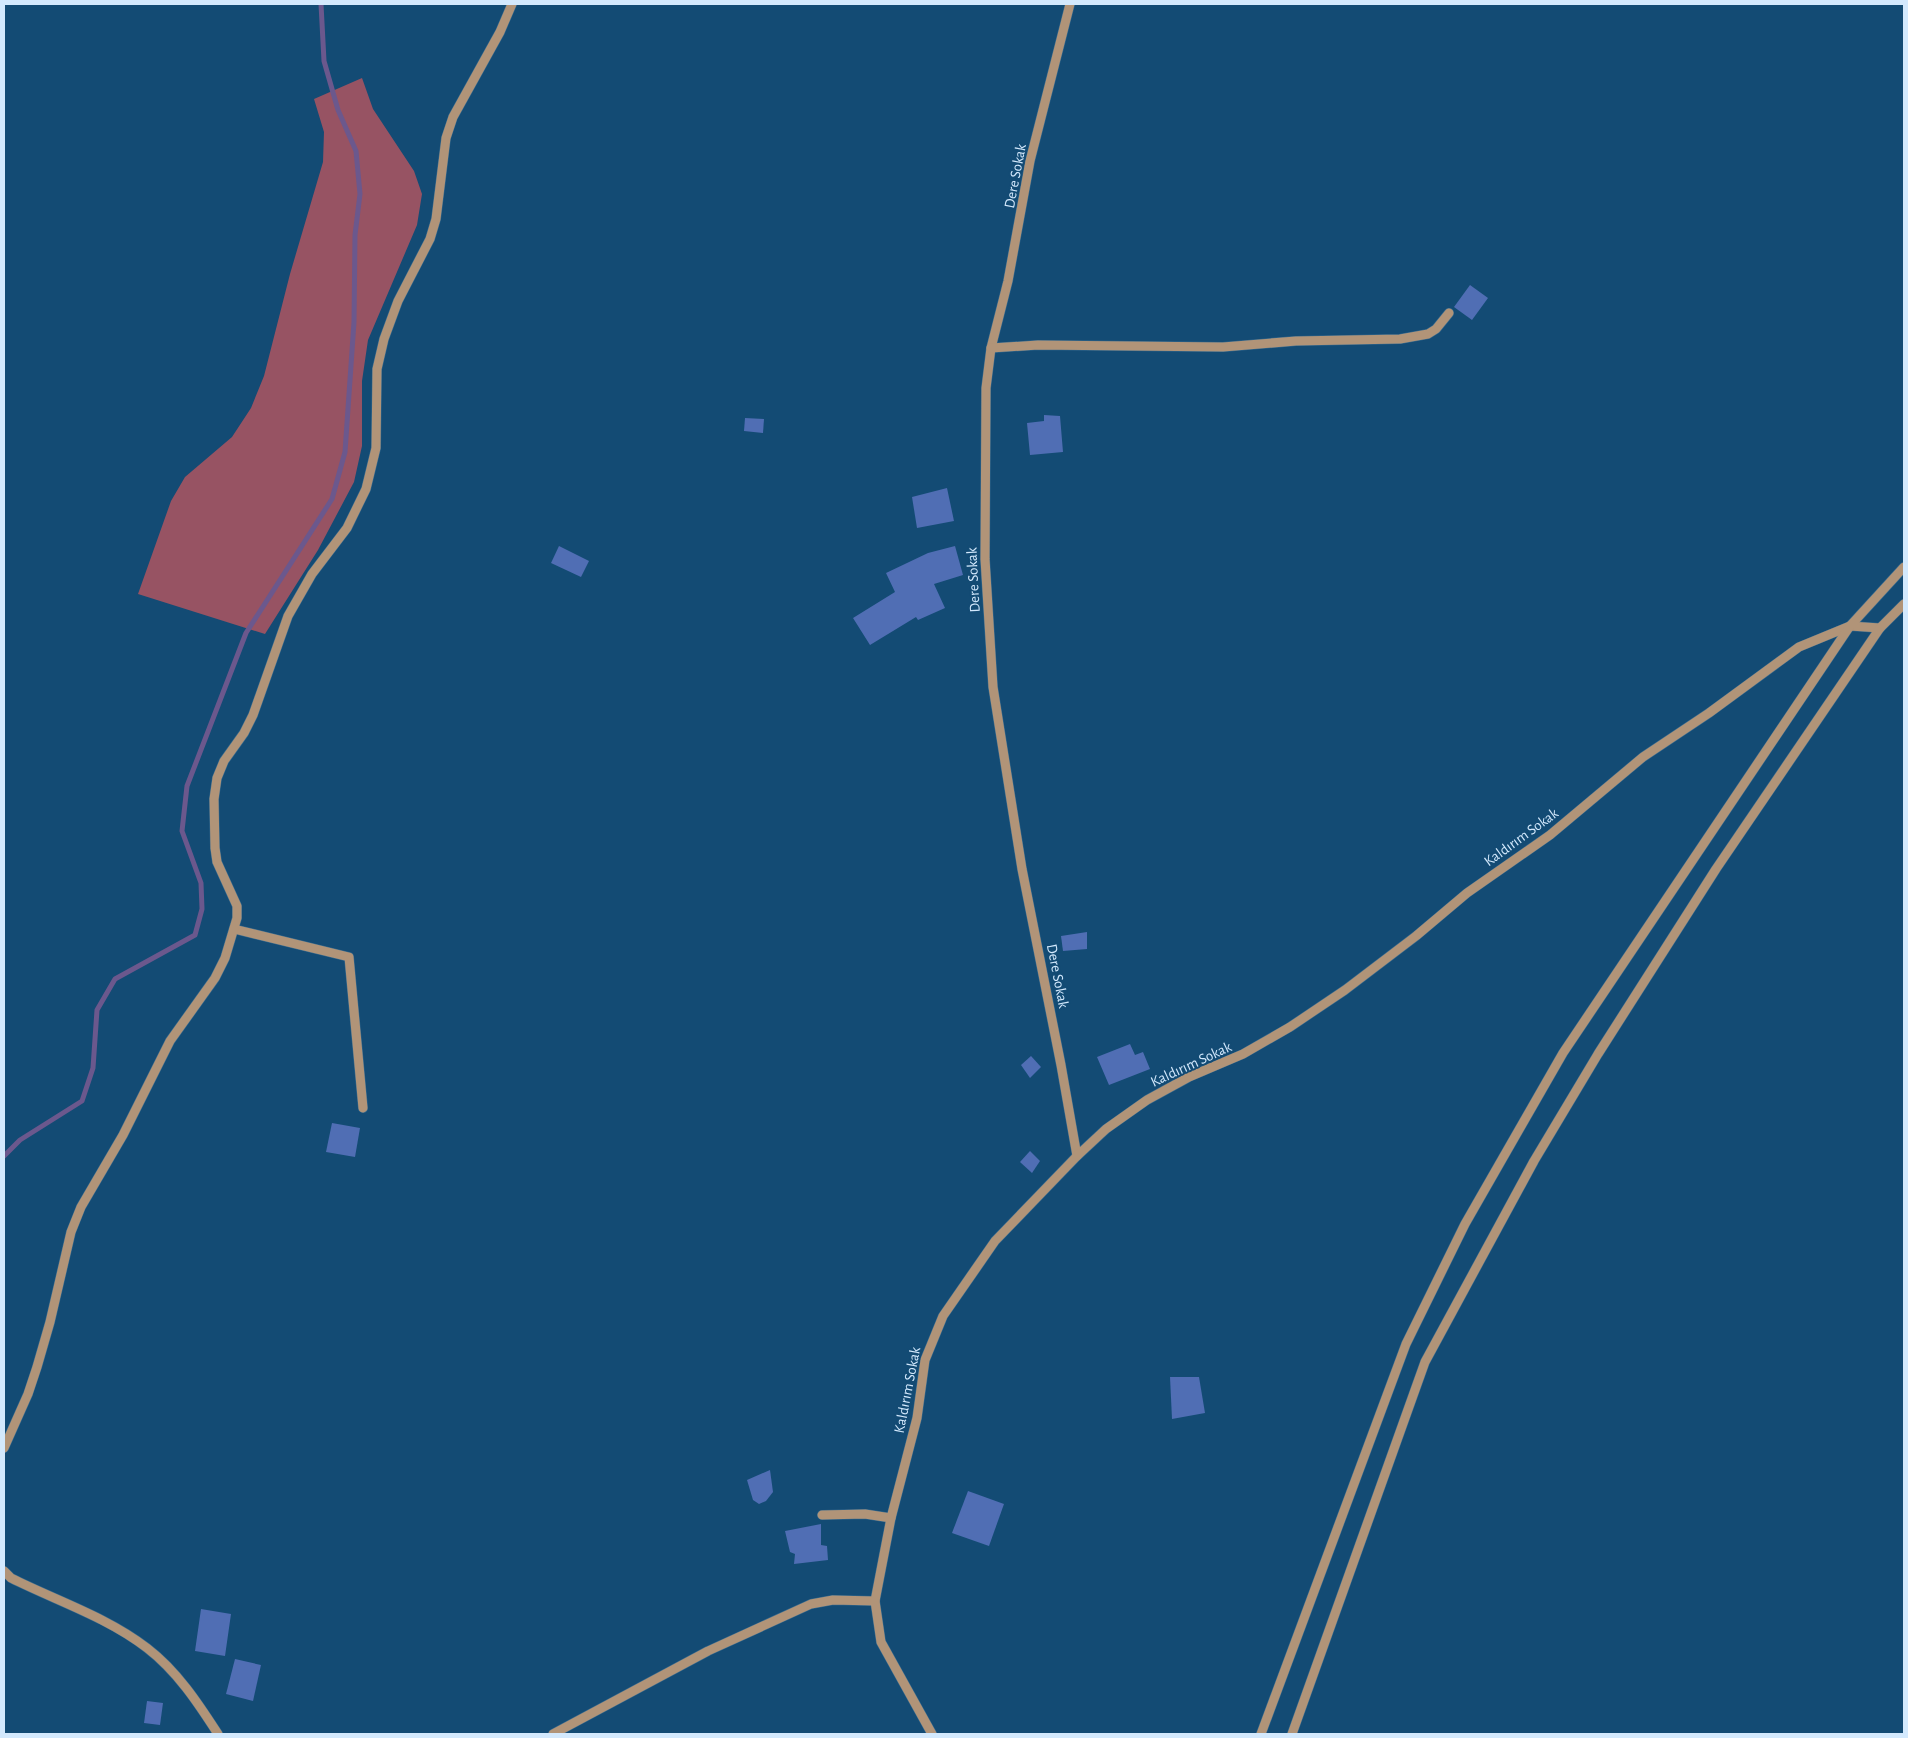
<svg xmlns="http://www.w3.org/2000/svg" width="1908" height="1738" font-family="'Alegreya Sans',sans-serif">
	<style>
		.green { fill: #975363 }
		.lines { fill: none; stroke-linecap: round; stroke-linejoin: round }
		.stream { stroke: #6b588d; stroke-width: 5 }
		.building { fill: #506eb4 }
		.minor-casing { stroke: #396b8f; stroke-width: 10 }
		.minor { stroke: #b19478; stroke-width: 9 }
		.labels { text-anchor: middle; stroke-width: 4; stroke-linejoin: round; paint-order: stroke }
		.street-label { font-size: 15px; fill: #d3e9fd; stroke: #134b74 }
	</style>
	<rect width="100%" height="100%" fill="#134b74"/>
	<polygon class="green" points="362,78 373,109 414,171 422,194 417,225 368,340 362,381 362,446 354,482 318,550 265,634 138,594 171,501 185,477 232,437 251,408 264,376 290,274 323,162 324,132 314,99"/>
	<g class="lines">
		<polyline class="stream" points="4,1156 20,1140 82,1101 93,1068 97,1010 115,979 195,935 202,909 201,883 182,831 187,786 246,633 332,499 345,452 354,322 355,235 360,194 356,151 338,110 324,61 321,4"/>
	</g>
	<g class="building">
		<polygon points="1470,285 1488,298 1472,320 1454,307"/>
		<polygon points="1044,415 1060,416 1063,452 1030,455 1027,423 1044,421"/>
		<polygon points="745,418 764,419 763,433 744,431"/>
		<polygon points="947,488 954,521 917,528 912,497"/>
		<polygon points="559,546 589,561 581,577 551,563"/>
		<polygon points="955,546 963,575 934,584 945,608 918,620 916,617 870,645 853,618 895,592 886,573 928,553"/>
		<polygon points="1087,932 1087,949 1063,951 1061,936"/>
		<polygon points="1130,1044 1135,1055 1143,1052 1150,1069 1109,1085 1097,1057"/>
		<polygon points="1031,1056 1041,1067 1030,1078 1021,1065"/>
		<polygon points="332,1123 360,1128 355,1157 326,1152"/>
		<polygon points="1030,1151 1040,1161 1032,1173 1020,1162"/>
		<polygon points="1170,1377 1199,1377 1205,1413 1172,1419"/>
		<polygon points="770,1470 773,1492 766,1501 759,1504 753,1500 747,1480"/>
		<polygon points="968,1491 1004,1504 989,1546 952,1533"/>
		<polygon points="821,1524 821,1545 827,1546 828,1560 794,1564 795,1554 790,1552 785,1531"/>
		<polygon points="201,1609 231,1614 225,1656 195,1651"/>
		<polygon points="235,1659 261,1665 253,1701 226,1694"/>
		<polygon points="147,1701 163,1703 160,1725 144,1723"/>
	</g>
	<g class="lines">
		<g class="minor-casing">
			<g id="minor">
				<polyline points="1070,4 1030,161 1008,281 991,348 986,388 985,559 993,687 1022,869 1061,1065 1077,1156"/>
				<polyline points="991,348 1038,345 1223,347 1296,341 1400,339 1428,334 1436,329 1449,313"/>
				<polyline points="234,929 349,957 363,1108"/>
				<polyline points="4,1448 28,1394 37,1367 50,1322 71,1232 81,1207 123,1135 170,1041 215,978 225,958 237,918 237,906 217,862 215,848 214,799 217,778 224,761 244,733 253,715 288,616 312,574 347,528 366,489 376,448 377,369 384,339 398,301 430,239 436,219 446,138 453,117 500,32 512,4"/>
				<polyline points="822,1515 865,1514 891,1518"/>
				<path d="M4 1571 11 1578C57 1601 107 1617 147 1648 177 1671 198 1703 218 1734"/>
				<polyline points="553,1734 708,1651 811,1604 833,1600 875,1601"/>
				<polyline points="932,1734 881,1642 875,1601 891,1518 917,1418 925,1360 943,1316 995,1241 1077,1156 1106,1129 1147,1100 1189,1077 1243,1054 1290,1027 1345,990 1416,936 1467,893 1550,835 1643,757 1709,713 1799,647 1850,626 1880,628"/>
				<polyline points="1261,1734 1406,1344 1465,1224 1563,1053 1850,626 1904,567"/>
				<polyline points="1292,1734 1425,1362 1534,1161 1598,1054 1716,869 1880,628 1904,604"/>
			</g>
		</g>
		<use href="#minor" class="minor"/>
	</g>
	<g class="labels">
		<g class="street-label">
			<text transform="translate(1015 176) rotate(-79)" y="5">Dere Sokak</text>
			<text transform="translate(973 580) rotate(-93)" y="5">Dere Sokak</text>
			<text transform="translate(1521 837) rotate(-36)" y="5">Kaldırım Sokak</text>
			<text transform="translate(1058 976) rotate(79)" y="5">Dere Sokak</text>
			<text transform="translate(1191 1064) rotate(-25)" y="5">Kaldırım Sokak</text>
			<text transform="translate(907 1390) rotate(-79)" y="5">Kaldırım Sokak</text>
		</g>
	</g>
	<rect width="1908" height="1738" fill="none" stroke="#d3e9fd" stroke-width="10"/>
</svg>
